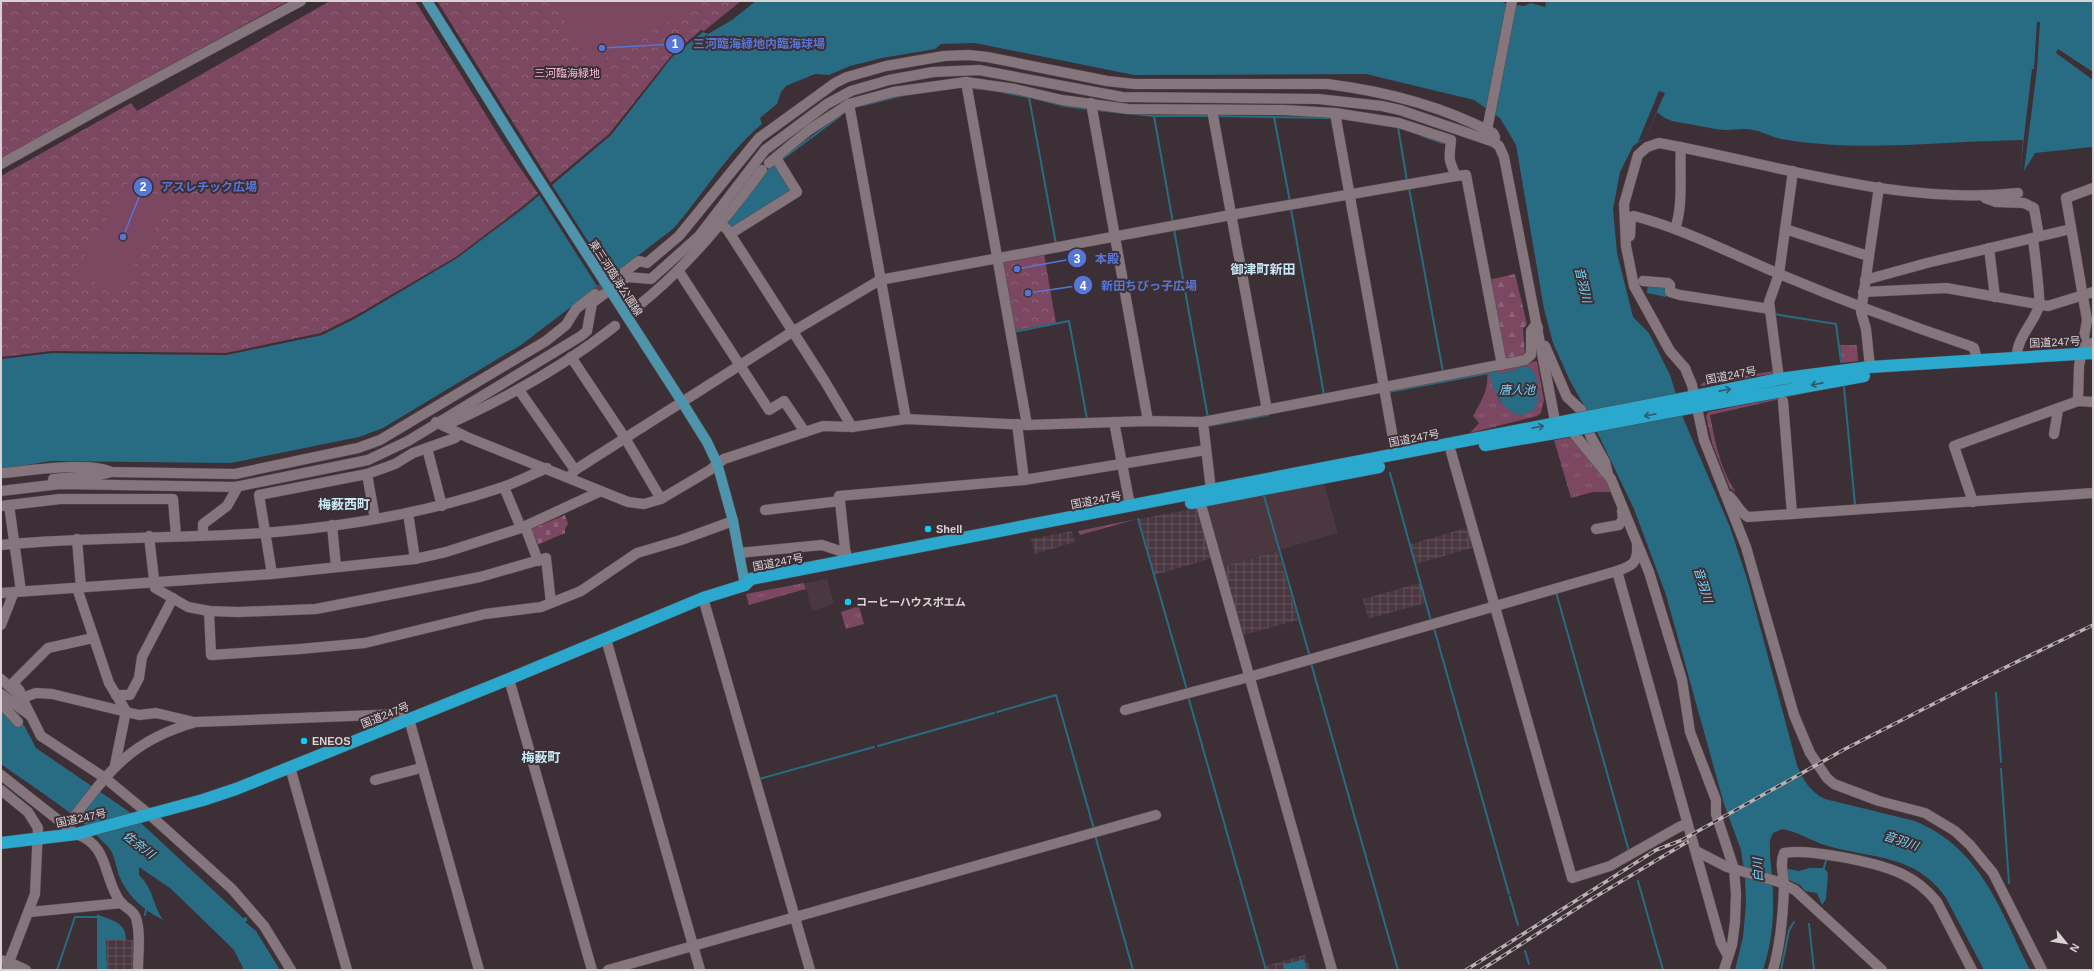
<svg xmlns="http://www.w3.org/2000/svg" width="2094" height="971" font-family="Arial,'Noto Sans JP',sans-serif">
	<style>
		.built { fill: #4a3740 }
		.industrial { fill: url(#industrial-grid) }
		.grass { fill: url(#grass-tufts); fill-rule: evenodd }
		.forest { fill: url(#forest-firs) }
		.cemetery { fill: url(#cemetery-stones) }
		.park { fill: url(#park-crowns) }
		.pitch { fill: #7b4761 }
		.water { fill: #276c83 }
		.pier { fill: #3c2f35 }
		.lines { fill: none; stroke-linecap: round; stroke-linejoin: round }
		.stream { stroke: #276c83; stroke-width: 2 }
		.minor-tunnel { stroke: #54474d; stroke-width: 10; stroke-dasharray: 10 5; stroke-linecap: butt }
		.minor-casing { stroke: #574b50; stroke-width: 11 }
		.major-casing { stroke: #574b50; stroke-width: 11 }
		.highway-casing { stroke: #574b50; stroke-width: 13 }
		.minor { stroke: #85757c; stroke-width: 10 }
		.major { stroke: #4f94ad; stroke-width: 10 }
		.highway { stroke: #2ba8ce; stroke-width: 12 }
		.rail-casing { stroke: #bbb2b6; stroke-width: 3.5 }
		.rail { stroke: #3c2f35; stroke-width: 2; stroke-dasharray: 6; stroke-linecap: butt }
		.major-bridge-casing { stroke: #574b50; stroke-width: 11; stroke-linecap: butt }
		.highway-bridge-casing { stroke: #574b50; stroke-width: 13; stroke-linecap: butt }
		.major-bridge { stroke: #4f94ad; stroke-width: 10 }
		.highway-bridge { stroke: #2ba8ce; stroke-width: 12 }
		.oneway { stroke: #36596b }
		.poi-dot { fill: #11cafa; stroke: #3c2f35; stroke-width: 1.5 }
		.labels { text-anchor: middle; stroke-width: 4; stroke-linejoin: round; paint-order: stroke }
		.park-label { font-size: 11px; fill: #f9bed9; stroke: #3c2f35 }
		.street-label { font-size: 11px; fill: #dbd2d6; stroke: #3c2f35 }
		.poi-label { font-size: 11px; font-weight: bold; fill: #dbd2d6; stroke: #3c2f35; text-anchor: start }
		.water-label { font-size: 12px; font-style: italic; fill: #78d6f7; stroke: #3c2f35 }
		.quarter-label { font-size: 13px; font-weight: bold; fill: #c8eaf7; stroke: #3c2f35 }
		.leader { fill: none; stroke: #5676d7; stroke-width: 1.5 }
		.callout-dot { fill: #5676d7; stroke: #3c2f35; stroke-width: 1.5 }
		.mark-label { font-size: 12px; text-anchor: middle; font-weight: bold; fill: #fff }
		.callout-label { font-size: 12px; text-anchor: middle; font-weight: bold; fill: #5676d7; stroke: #3c2f35; stroke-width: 4; stroke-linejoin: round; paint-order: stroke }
	</style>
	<defs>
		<pattern id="industrial-grid" width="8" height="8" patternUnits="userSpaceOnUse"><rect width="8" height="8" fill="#4a3740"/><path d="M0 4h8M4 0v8" fill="none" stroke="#64535b"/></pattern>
		<pattern id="grass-tufts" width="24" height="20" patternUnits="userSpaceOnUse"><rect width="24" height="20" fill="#7b4761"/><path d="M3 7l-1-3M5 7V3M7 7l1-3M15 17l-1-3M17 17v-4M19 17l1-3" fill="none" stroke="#8d6177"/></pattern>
		<pattern id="forest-firs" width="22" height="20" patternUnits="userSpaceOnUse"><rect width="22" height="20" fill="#7b4761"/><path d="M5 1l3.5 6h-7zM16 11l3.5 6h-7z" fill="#8d6177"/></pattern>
		<pattern id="cemetery-stones" width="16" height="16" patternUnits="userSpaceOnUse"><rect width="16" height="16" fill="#7b4761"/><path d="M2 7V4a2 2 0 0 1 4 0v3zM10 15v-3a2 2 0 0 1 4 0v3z" fill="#8d6177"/></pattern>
		<pattern id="park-crowns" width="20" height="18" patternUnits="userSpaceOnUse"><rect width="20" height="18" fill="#7b4761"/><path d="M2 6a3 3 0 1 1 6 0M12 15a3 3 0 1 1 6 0" fill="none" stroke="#8d6177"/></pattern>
	</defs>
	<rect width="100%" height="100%" fill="#3c2f35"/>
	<g class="built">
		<polygon points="1324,483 1338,533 1221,567 1206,506"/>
		<polygon points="827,579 834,604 812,611 805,583"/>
	</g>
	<g class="industrial">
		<polygon points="1198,508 1213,558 1155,575 1139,519"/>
		<polygon points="1470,527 1475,547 1416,564 1411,544"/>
		<polygon points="1072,531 1075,542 1035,554 1031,539"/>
		<polygon points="1278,551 1298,620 1240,636 1221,567"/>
		<polygon points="1420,583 1425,603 1368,619 1363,599"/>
		<polygon points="106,940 134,940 134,970 107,970"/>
		<polygon points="1305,955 1310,970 1267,970 1266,966"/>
	</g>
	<g class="grass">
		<polygon points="1840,345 1857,345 1858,361 1842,363"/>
		<path d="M1537 361 1544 400 1541 413 1537 416 1470 433 1479 423 1473 416C1481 401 1489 390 1487 373ZM1525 366C1539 370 1537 389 1538 401L1516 414 1499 400 1489 373 1501 374Z"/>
		<polygon points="1774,371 1775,373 1703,386 1700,385 1704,382"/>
		<path d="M1836 386 1710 415C1715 441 1720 469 1736 492L1730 489 1712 443 1706 416 1708 412Z"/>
		<polygon points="1574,437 1601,469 1613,492 1593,492 1571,498 1554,440"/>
		<polygon points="1137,519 1080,535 1078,531"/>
		<polygon points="804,583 806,589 749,605 746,594"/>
		<polygon points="859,606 864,624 846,629 841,612"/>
	</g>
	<polygon class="forest" points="1515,274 1527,324 1523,329 1525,353 1524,356 1506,361 1488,280"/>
	<polygon class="cemetery" points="565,515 568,524 565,529 565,533 535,546 529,530"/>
	<g class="park">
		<polygon points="1,1 288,1 1,159"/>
		<polygon points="330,1 415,1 511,155 539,195 457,258 356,318 322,335 226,355 52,353 1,359 1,176 131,103 137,111"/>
		<polygon points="437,1 741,1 672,57 611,135 552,185"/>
		<polygon points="1044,254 1056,323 1012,331 1000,263"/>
	</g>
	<g class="pitch">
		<polygon points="553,1 702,1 592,66"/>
		<polygon points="130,179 170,203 116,295 76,271"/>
	</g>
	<g class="water">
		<path d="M756 1H1500L1507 4 1524 6 1531 3 1545 7 1546 1H2093V72L2058 49 2056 53 2093 80 2092 147 2035 153 2024 171H2020L2023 140C1943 141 1861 153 1781 139 1771 137 1762 131 1753 130 1744 128 1734 130 1726 130 1717 130 1707 127 1699 126 1683 122 1670 124 1657 112L1646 137 1633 146 1620 172 1613 209 1617 253 1633 317 1649 333 1670 375 1684 420 1730 527 1748 582 1797 765C1803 780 1810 792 1825 799L1915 821C1982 849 2000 910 2030 970H1984L1946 898C1916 854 1873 859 1828 846 1813 842 1797 831 1782 829L1773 833 1770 840C1769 859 1773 877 1773 896 1774 921 1771 946 1763 970H1735L1743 937 1746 904 1745 879 1741 850 1724 804 1666 595 1634 509 1586 409 1570 381 1553 343 1544 309 1516 145 1500 118 1474 100 1366 74 1134 75 975 43 941 44 935 49 882 58 850 66 829 75 815 74 786 86 781 92 777 104 760 118 762 124C727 153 703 195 673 229L521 345 383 428 359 437 231 463 51 461 1 469V359L52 353 226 355 322 335 356 318 457 258 524 208 611 135 672 57 703 32 708 34 732 20Z"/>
		<polygon points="776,163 794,192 731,230 727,224 770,166"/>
		<polygon points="1648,283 1666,286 1666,297 1647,293"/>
		<path d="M1525 366C1528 367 1531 368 1533 371 1538 378 1541 402 1535 408 1531 412 1525 414 1520 415 1501 411 1493 389 1489 373L1496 371 1501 374Z"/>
		<path d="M1 708 16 724 24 725 36 748 128 811 243 918 247 917V921L245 922 256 931 280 970H244L234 950 195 912 170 888 139 867V875C154 890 152 903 163 920 143 910 126 895 118 873 116 865 114 854 109 848 78 814 38 791 1 764Z"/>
		<polygon points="1810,868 1824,868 1828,873 1826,899 1822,905 1817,893 1805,891 1800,885 1789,880 1786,871 1788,869 1799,871"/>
		<path d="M97 914C111 921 126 921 126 940H106L107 970H97Z"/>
		<polygon points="1304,959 1307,970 1284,970 1283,965"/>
	</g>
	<g class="pier">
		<polygon points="2037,22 2040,22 2037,69 2024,171 2020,171 2032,69 2034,69"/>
		<polygon points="701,30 704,31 672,57 611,135 552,185 612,279 599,289 539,195 457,258 356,318 322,335 226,355 52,353 1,359 1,357 52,351 226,353 321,333 355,316 456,257 523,206 609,134 671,56"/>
		<polygon points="1659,91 1665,93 1657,111 1646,137 1638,142"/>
	</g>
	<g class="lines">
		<g class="stream">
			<polyline points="970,88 984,89"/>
			<polyline points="1002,92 1027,97"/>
			<polyline points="1029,97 1056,244"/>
			<polyline points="1033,98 1065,106 1088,109"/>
			<polyline points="864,105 904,95"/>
			<polyline points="1096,110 1154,116 1209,116"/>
			<polyline points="1154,116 1173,223"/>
			<polyline points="1216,116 1333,118"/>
			<polyline points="1274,117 1290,202"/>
			<polyline points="1398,127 1407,181"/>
			<polyline points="1422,136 1443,143"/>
			<polyline points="781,160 840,116"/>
			<polyline points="1409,188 1443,372"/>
			<polyline points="1291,209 1324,395"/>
			<polyline points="1174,229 1208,418"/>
			<polyline points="1774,314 1836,324 1841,362"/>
			<polyline points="1014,332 1069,321 1087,419"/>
			<polyline points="1844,387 1855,505"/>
			<polyline points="1389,392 1489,373"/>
			<polyline points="1208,426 1268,415"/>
			<polyline points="1390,473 1431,621"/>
			<polyline points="1264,496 1310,657"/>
			<polyline points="1138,519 1187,690"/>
			<polyline points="1556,592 1629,851"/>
			<polyline points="1434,628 1509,894"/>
			<polyline points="1311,663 1398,970"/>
			<polyline points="1996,693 2001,762"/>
			<polyline points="1188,696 1266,970"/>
			<polyline points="997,712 1056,695 1094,829"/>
			<polyline points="878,746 994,713"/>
			<polyline points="2001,769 2009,883"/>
			<polyline points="759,779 874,747"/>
			<polyline points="1095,835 1133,970"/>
			<polyline points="1824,868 1826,860"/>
			<polyline points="1638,881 1663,970"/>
			<polyline points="1510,897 1518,925"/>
			<polyline points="145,915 146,909"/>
			<polyline points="1809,924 1814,970"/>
			<polyline points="1525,951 1529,964"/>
			<polyline points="57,970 75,917 97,917"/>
			<polyline points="1781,970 1789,930 1794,922"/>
		</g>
		<polyline class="minor-tunnel" points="596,293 616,278"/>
		<g class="minor-casing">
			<g id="minor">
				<polyline points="966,82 1027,425"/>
				<polyline points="1091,103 1148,421"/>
				<polyline points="849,104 906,419"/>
				<polyline points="1212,110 1267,410"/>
				<polyline points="1335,113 1396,455"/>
				<polyline points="1487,130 1512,1"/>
				<path d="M769 163 809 130 849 104 893 92 966 82 1015 89 1062 100 1128 109 1284 110 1335 113 1399 123 1451 140C1449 160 1448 158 1456 176L1466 175 1502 365"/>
				<polyline points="1,164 105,106 301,1"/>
				<polyline points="2093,188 2066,198 2087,320 2079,366 2078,401 2093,402"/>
				<path d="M2018 193C1900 206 1774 164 1659 143L1647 147 1638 155 1624 204 1626 246 1634 286 1670 351 1685 368 1692 385 1704 440 1746 547 1794 715 1810 753 1827 778 1834 784 1879 801 1925 813 1955 831 1970 845 1993 873 2042 970"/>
				<polyline points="1985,198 1996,202 2024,203 2034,208 2039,236"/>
				<polyline points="721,225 727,229 824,380 852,427"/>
				<path d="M1675 229C1684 203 1679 174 1681 147"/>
				<polyline points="1785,229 1868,256"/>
				<polyline points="730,234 797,192 776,158"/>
				<path d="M1630 236 1631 217 1634 216C1684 229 1730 253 1777 273 1841 300 1905 324 1970 346L1974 348 1977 359"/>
				<polyline points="1989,248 1995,297"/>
				<polyline points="678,270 769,410 784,401 805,432"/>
				<path d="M618 277 639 261 647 263 679 236 759 138 835 83 847 77 886 66 944 56 969 55 987 57 1107 81 1134 84H1327C1383 91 1442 106 1493 133L1495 137 1494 142"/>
				<polyline points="1865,280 1927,263 2071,229"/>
				<polyline points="1643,281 1668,283 1670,285 1670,292 1680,295 1770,309"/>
				<polyline points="1863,292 1946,288 2048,306 2093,292"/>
				<path d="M638 306C687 267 725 220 762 170"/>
				<polyline points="2082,344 2093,343"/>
				<polyline points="1545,346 1567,397 1581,410 1591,437 1605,462 1608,474"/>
				<polyline points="571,357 625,438 661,499"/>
				<path d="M2017 357C2016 339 2034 323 2039 306 2041 299 2034 249 2033 238"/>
				<polyline points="1870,367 1866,329 1861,312 1879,187"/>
				<polyline points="1779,379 1769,302 1779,274 1793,171"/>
				<polyline points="519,390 575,470 571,475"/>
				<polyline points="1783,401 1792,514"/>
				<polyline points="436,422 469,438 628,502 644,504 661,499 710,470 724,459 823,426 852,427 906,419 1027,425 1148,421 1203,422 1525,360 1531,355 1531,331 1536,324 1538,328"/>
				<polyline points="1114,422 1129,500"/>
				<polyline points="1203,422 1211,490"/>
				<polyline points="1017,424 1024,480"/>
				<path d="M444 426C505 399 563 367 615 326"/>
				<polyline points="1574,430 1575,435 1611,479 1649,572 1682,680 1690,732 1716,800 1716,814 1734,869 1736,894 1735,922 1732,945 1724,970"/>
				<polyline points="2054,434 2058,410"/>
				<polyline points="427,448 442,506"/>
				<polyline points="1451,452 1572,878 1610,866 1679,827 1687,824"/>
				<polyline points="575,470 792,332 880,280 1231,215 1456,176"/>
				<path d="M2 473C27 471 91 461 111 472L235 474 358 448 380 440 546 341 566 325 576 309 595 294"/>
				<polyline points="367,474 375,519"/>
				<polyline points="53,479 100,475 111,472"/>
				<polyline points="504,487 521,528"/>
				<polyline points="1,491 60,484 235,487 368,460 408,441 581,336 587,331 592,303 627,277 651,279 699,236 765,150 827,104 851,91 889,80 933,72 979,70 1122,97 1318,99 1382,106 1400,110 1494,142 1499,146 1504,157 1557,431"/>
				<polyline points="1198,494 1332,970"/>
				<path d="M1729 496C1736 502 1740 513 1748 517L2093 493"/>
				<polyline points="840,501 846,558"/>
				<polyline points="1973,502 1954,446 2078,401"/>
				<polyline points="9,505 21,591"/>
				<polyline points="1,506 60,499 173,499 176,536"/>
				<polyline points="765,510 840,501 839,496 1024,480 1206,450"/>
				<polyline points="408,513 415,559"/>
				<polyline points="332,525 336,567"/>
				<polyline points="525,526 538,561"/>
				<polyline points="1596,529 1619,525 1623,519 1622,511"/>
				<polyline points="203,535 203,524 227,506 236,490 235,487"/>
				<polyline points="149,536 155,588 188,607 209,611 238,612 316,609 480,577 546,558 551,603"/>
				<polyline points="77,539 81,588"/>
				<path d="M1 545C88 536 176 539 263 533 344 527 426 513 503 487 518 482 533 474 547 468"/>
				<polyline points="739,553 822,545 846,553"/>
				<polyline points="1617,571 1721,943 1728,956"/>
				<polyline points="272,574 259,495 367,474 395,464 413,453 455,438 460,434"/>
				<polyline points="77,588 109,683 126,711 115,765"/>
				<polyline points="1,593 272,574 415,559 446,552 521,528 601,491"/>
				<polyline points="703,598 810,970"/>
				<polyline points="209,611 211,655 300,649 365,643 485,614 541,607 581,591 637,553 681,540 733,521"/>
				<polyline points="1,625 14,592"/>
				<polyline points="606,639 700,970"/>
				<polyline points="1,679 22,698 41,736 105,778 150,815 232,889 264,926 291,970"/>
				<polyline points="509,679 592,970"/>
				<polyline points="20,691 13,683 48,648 93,638"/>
				<polyline points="1,694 31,716"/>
				<polyline points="116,695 130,695 139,678 142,657 173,598"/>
				<polyline points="22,698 36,693 52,694 139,715 156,713 194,722"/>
				<polyline points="1,703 18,722"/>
				<path d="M1125 710 1249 677 1617 571C1632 566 1638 563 1637 546"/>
				<polyline points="290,767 347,970"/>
				<path d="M1 775 76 834C110 845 103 880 121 903 126 908 134 911 136 918 141 934 138 953 138 970"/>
				<polyline points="375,780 421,768"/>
				<polyline points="1,790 28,812 38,828 35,894 9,962 26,970"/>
				<path d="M67 826C108 773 128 741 196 722L402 714 409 719 479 970"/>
				<polyline points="1696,851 1727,867 1779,882 1795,890 1882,970"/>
				<polyline points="30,912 122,903"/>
				<polyline points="1,960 9,962 7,970"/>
				<polyline points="608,970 1156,815"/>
				<path d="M1773 970C1781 943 1783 915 1784 887 1784 875 1779 864 1784 853 1809 848 1881 863 1904 875 1917 881 1928 891 1937 902L1972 970"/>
			</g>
		</g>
		<g class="major-casing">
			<g id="major">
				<polyline points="427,1 532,169"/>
				<polyline points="608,287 682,402 707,442 717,463 733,521 745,585"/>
			</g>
		</g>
		<g class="highway-casing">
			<g id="highway">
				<polyline points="1686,398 1779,379 1870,367 2093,353"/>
				<polyline points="1689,408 1864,376"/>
				<polyline points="1485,445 1578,429"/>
				<polyline points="1191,503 1379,467"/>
				<polyline points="1,843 76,834 203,800 236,789 509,679 703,598 745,585 751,579 1577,419"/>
			</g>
		</g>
		<use href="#minor" class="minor"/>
		<use href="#major" class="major"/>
		<use href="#highway" class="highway"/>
		<g class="rail-casing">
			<g id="rail">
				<polyline points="1466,970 1656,850 1682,840 1845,749 2000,670 2093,625"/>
				<polyline points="1481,970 1590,900 1687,842"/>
			</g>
		</g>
		<use href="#rail" class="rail"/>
		<g class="major-bridge-casing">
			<polyline id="major-bridge" points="532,169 608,287"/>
		</g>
		<g class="highway-bridge-casing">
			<g id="highway-bridge">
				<polyline points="1577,419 1686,398"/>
				<polyline points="1578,429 1689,408"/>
			</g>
		</g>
		<use href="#major-bridge" class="major-bridge"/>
		<use href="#highway-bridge" class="highway-bridge"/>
	</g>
	<defs><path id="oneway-shaft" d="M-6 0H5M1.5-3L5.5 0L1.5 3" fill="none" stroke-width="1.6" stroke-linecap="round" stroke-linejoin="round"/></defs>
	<g class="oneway">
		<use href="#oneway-shaft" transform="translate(1817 384) rotate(169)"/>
		<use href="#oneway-shaft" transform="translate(1725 390) rotate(-11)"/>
		<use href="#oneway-shaft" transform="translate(1650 415) rotate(169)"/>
		<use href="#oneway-shaft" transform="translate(1538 427) rotate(-11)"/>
	</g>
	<g class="poi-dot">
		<circle cx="928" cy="529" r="4"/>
		<circle cx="848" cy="602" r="4"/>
		<circle cx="304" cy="741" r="4"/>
	</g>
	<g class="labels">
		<g class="park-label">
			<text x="567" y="77">三河臨海緑地</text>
		</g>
		<g class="street-label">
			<text transform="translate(616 278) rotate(57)" y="4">東三河臨海公園線</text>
			<text transform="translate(2055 342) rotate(-3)" y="4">国道247号</text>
			<text transform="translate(1731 375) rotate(-11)" y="4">国道247号</text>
			<text transform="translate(1414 438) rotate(-11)" y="4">国道247号</text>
			<text transform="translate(1096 500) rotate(-11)" y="4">国道247号</text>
			<text transform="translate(778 562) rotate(-11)" y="4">国道247号</text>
			<text transform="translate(385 715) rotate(-22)" y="4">国道247号</text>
			<text transform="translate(81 818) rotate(-12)" y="4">国道247号</text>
		</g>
		<g class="poi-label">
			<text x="936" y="533">Shell</text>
			<text x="856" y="606">コーヒーハウスポエム</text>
			<text x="312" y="745">ENEOS</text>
		</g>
		<g class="water-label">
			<text transform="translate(1583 285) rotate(77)" y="4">音羽川</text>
			<text x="1517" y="394">唐人池</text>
			<text transform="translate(1703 585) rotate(73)" y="4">音羽川</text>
			<text transform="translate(1901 841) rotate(19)" y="4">音羽川</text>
			<text transform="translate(139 845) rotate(38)" y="4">佐奈川</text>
			<text transform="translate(1758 870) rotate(-92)" y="4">白川</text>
		</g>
		<g class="quarter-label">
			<text x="1263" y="274">御津町新田</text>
			<text x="344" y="509">梅薮西町</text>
			<text x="541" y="762">梅薮町</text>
		</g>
	</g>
	<path class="leader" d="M602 48L675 44M123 237L143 187M1017 269L1077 258M1028 293L1083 285"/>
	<g class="callout-dot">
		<circle cx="602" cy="48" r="4"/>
		<circle cx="123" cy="237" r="4"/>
		<circle cx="1017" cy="269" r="4"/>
		<circle cx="1028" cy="293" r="4"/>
		<circle cx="675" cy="44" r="10"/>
		<circle cx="143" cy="187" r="10"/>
		<circle cx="1077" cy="258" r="10"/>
		<circle cx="1083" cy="285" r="10"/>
	</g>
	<g class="mark-label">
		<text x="675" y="48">1</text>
		<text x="143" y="191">2</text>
		<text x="1077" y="263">3</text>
		<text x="1083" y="290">4</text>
	</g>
	<g class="callout-label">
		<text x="759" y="48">三河臨海緑地内臨海球場</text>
		<text x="209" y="191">アスレチック広場</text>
		<text x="1107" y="263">本殿</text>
		<text x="1149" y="290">新田ちびっ子広場</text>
	</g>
	<rect width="2094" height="971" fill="none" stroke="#dbd2d6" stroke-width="4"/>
	<g transform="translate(2066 943) rotate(120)" stroke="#3c2f35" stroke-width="3" paint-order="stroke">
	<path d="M0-3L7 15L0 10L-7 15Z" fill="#dbd2d6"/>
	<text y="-6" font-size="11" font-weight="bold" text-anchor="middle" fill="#dbd2d6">N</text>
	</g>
</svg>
